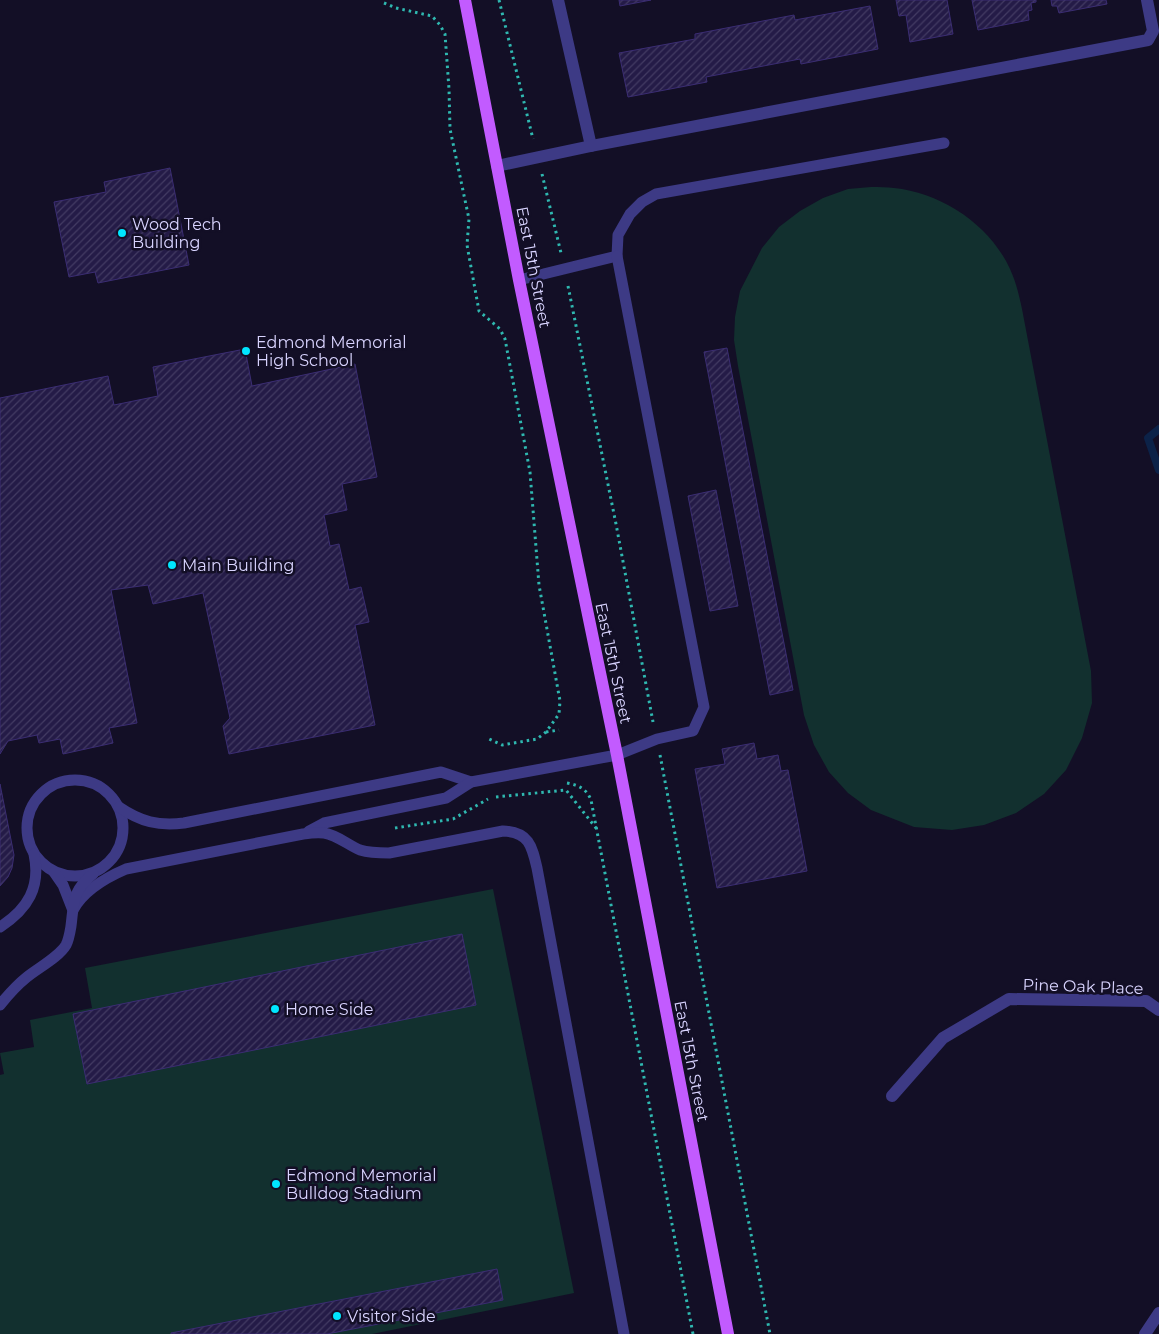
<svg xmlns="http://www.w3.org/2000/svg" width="1159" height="1334" font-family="Montserrat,sans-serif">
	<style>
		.grass { fill: #12302f }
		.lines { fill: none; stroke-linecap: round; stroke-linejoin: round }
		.stream { stroke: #0c2248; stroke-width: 8 }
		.building { fill: url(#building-hatch); stroke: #3b2d73 }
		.path { stroke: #2fb8b0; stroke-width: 3; stroke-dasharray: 2.5 4; stroke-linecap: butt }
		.lane { stroke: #3d3a85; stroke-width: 11 }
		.street { stroke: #3d3a85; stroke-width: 12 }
		.primary { stroke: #c25bff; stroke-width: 12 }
		.poi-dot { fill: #00e5ff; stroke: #130f26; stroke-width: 2 }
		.labels { text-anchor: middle; stroke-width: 5; stroke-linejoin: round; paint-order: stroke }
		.poi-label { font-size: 16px; fill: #d9d4ff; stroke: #130f26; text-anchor: start }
		.street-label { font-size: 16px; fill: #d9d4ff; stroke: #130f26 }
	</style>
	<defs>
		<pattern id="building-hatch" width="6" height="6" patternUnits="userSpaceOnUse" patternTransform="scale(1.25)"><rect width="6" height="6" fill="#241b47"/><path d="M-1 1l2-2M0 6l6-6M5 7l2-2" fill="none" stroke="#433b63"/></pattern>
	</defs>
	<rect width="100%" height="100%" fill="#130f26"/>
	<g class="grass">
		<path d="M871 187C879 187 887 187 894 188 942 193 990 225 1010 269 1016 282 1019 295 1022 309L1091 671 1092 703 1082 738 1066 770 1044 794 1016 813 984 825 952 830 914 827 871 810 848 793 829 772 814 745 804 715 738 366 734 340 735 317 740 291 762 248 779 227 800 211 823 198 848 189Z"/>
		<polygon points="493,889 574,1293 372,1334 0,1334 0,1075 4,1074 0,1053 34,1047 30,1020 92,1008 85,968"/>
	</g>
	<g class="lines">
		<polyline class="stream" points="1159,429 1148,438 1159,470"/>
	</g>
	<g class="building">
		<polygon points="619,0 651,0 620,6"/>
		<polygon points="896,0 947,0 953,34 910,42 906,15 899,16"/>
		<polygon points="972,0 1036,0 1036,2 1031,3 1032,10 1028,11 1029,20 978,30"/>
		<polygon points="1051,0 1106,0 1107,4 1059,13 1057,6 1052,6"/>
		<polygon points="870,6 878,49 801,64 800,59 706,77 707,82 628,97 619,53 695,39 695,34 794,15 795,20"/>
		<polygon points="170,168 189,265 98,283 95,272 69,277 54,202 106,192 104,182"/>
		<polygon points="727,348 793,690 770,695 704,352"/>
		<polygon points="245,349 252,386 355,364 377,477 342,484 347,510 324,515 330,546 339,544 349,590 361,587 369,622 355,625 375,725 229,754 223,726 230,718 203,593 153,604 148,585 111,590 137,723 109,728 113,743 63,754 60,739 39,743 37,735 8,741 0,754 0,398 108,376 114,405 158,396 153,367"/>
		<polygon points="716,490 738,606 710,611 688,496"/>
		<polygon points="754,743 757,759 778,755 781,771 788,770 807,871 717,888 695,769 725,764 722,749"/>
		<polygon points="0,784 14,855 12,868 8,877 0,886"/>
		<polygon points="462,934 476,1005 87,1084 73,1014"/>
		<polygon points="497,1269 503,1300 327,1334 171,1334 171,1333"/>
	</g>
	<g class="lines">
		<g class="path">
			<polyline points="499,0 533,139"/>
			<polyline points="384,3 396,8 432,16 440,25 445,34 449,89 450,129 469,219 467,245 479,311 500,329 505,339 530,472 539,585 560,701 559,714 546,732 537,739 502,745 489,739"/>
			<polyline points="542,174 561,253"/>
			<polyline points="568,286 616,524 653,722"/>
			<polyline points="546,732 559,730"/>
			<polyline points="660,755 770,1334"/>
			<path d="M567 783C578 785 587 789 591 800L693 1334"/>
			<polyline points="496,797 566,790 596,828"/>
			<polyline points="395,828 453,819 488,799"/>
		</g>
		<g class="lane">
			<polyline points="519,280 617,256 618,235 630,214 642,202 656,194 944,143"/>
			<circle cx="75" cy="828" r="48"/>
			<path d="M119 807C141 822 158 826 184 823L441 772 471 782"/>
			<polyline points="309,831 324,823 446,798 471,782 617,755 657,739 693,731 704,707 617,256"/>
			<polyline points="54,872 63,885 72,908"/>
			<path d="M73 910C84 890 105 878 126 869L303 834C310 833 317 832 324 833 337 835 348 845 360 850 370 853 379 853 389 853L503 831C529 832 532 846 537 868L624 1334"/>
			<path d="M0 927C28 909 41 887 34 854"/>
			<path d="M0 1005C8 995 17 985 27 977 38 968 59 957 66 945 69 939 70 932 71 926 74 902 72 891 93 874"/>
		</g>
		<g class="street">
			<polyline points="558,0 591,146"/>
			<polyline points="497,166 591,146 1148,40 1153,31 1147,0"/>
			<polyline points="892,1096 943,1038 1009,999 1146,1001 1159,1010"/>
			<polyline points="1145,1334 1159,1313"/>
		</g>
		<polyline class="primary" points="465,0 519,280 617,755 728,1334"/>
	</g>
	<g class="poi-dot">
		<circle cx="122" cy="233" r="5"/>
		<circle cx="246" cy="351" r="5"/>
		<circle cx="172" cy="565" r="5"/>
		<circle cx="275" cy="1009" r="5"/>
		<circle cx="276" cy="1184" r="5"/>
		<circle cx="337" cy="1316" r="5"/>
	</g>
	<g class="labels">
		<g class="poi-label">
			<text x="132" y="230">Wood Tech<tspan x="132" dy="18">Building</tspan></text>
			<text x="256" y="348">Edmond Memorial<tspan x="256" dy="18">High School</tspan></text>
			<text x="182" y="571">Main Building</text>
			<text x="285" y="1015">Home Side</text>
			<text x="286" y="1181">Edmond Memorial<tspan x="286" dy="18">Bulldog Stadium</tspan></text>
			<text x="347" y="1322">Visitor Side</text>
		</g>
		<g class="street-label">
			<text transform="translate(534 267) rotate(79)" y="6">East 15th Street</text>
			<text transform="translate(614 663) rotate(78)" y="6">East 15th Street</text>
			<text transform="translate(1083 986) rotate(2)" y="6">Pine Oak Place</text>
			<text transform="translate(692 1061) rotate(79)" y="6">East 15th Street</text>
		</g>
	</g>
</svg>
